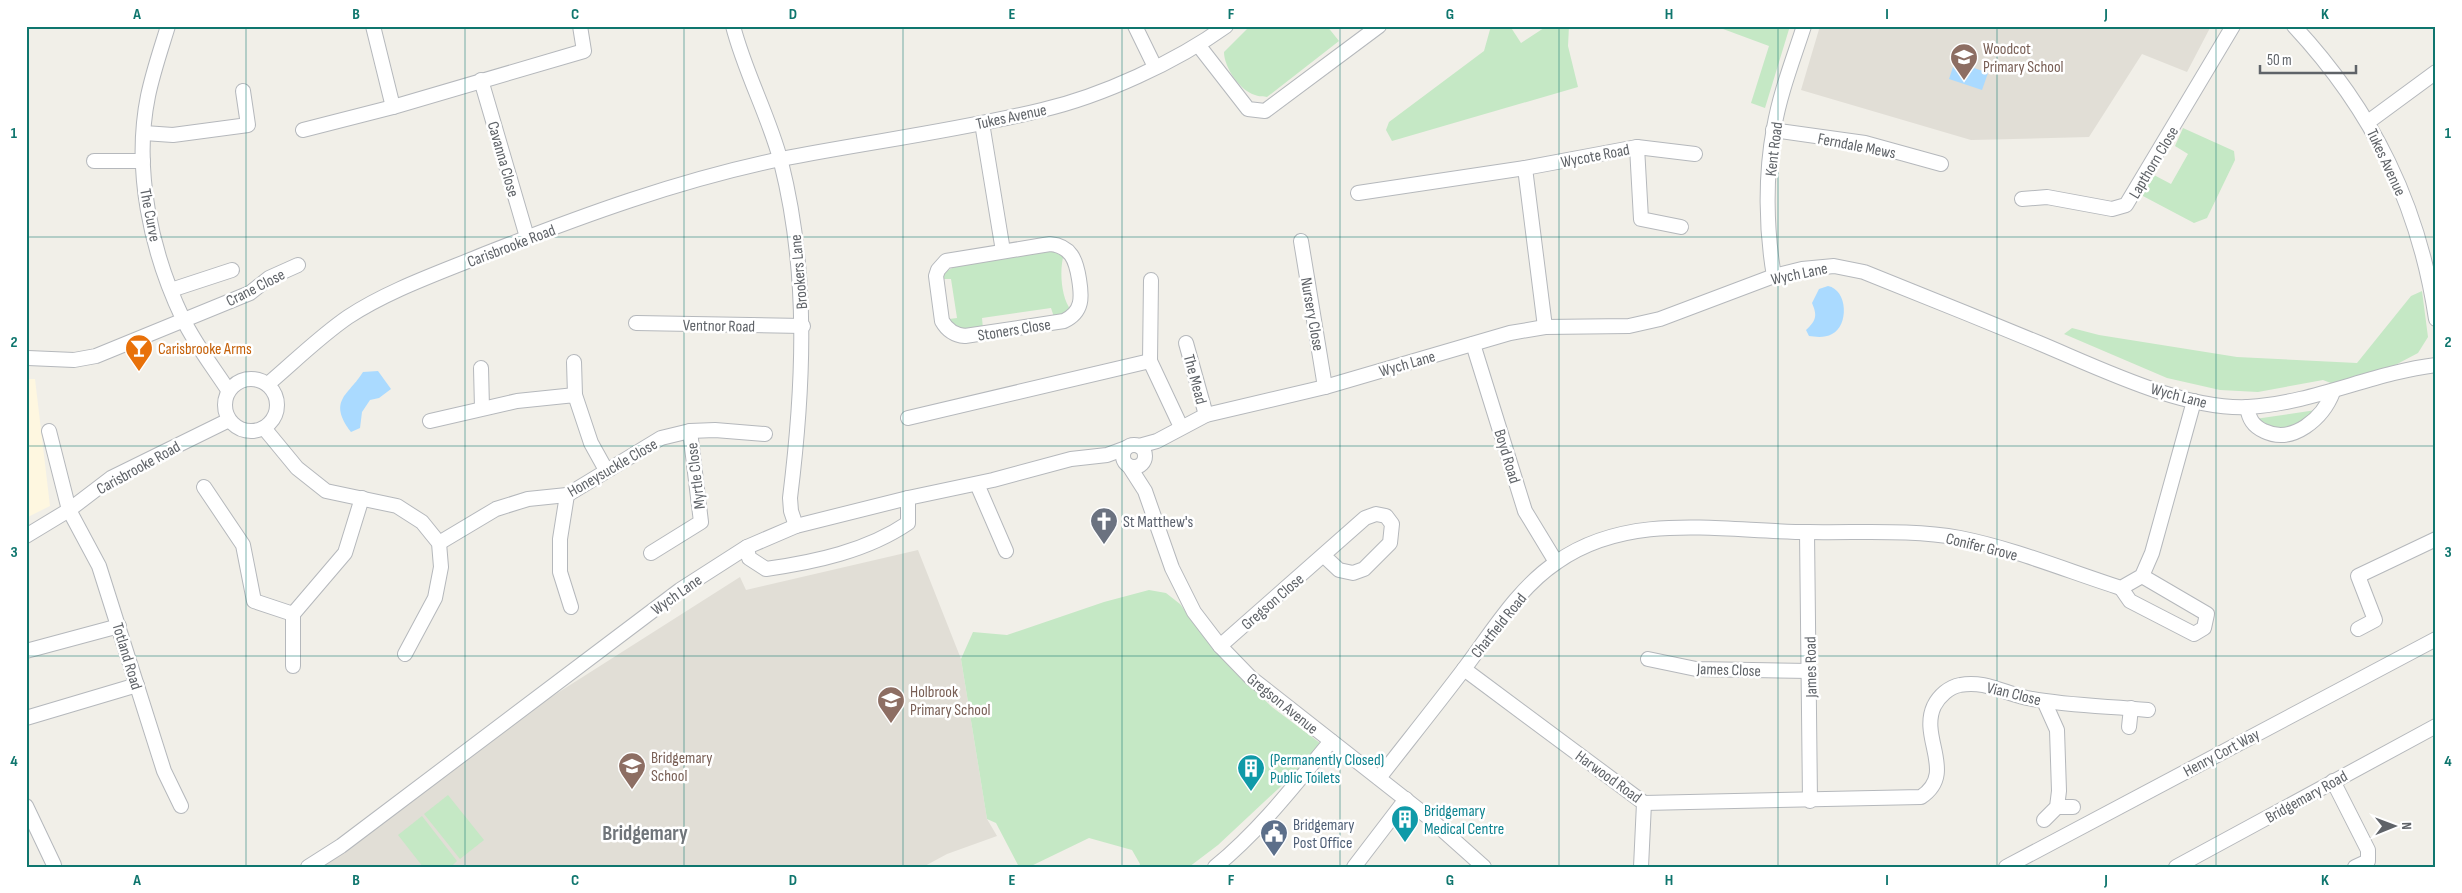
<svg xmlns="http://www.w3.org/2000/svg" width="2462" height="893" font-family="'Sofia Sans Condensed',sans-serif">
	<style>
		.commercial { fill: #fef7e0 }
		.education { fill: #e1ded6 }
		.green { fill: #c5e8c5 }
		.water { fill: #aadaff }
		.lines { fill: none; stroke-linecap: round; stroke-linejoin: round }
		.minor-casing { stroke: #b5b8bc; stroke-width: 16 }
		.minor { stroke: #fff; stroke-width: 14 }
		.grid { fill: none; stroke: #0f766e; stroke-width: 1; stroke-opacity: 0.55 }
		.labels { text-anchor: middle; stroke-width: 5; stroke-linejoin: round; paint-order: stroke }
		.education-label { font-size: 16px; fill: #785e54; stroke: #fff; text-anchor: start }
		.street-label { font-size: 16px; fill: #5f6368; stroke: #fff }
		.food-label { font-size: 16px; fill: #c56008; stroke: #fff; text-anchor: start }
		.worship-label { font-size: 16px; fill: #5b616d; stroke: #fff; text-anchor: start }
		.culture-label { font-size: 16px; fill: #0d838f; stroke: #fff; text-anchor: start }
		.service-label { font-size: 16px; fill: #4e5e75; stroke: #fff; text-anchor: start }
		.district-label { font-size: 21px; font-weight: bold; fill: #70757a; stroke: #fff }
		.neatline { fill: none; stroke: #0f766e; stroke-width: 2 }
		.grid-label { font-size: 16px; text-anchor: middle; font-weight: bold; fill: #0f766e }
	</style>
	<rect width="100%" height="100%" fill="#f1efe8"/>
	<polygon class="commercial" points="26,379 35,379 50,506 26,518"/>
	<g class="education">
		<polygon points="1820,26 2211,26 2187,72 2142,54 2089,137 1971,140 1801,90"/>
		<polygon points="918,550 961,659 987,819 997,836 947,854 923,867 320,867 526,713 740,577 746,590"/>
	</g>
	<g class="green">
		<path d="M1250 26H1327L1339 41 1267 97C1264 96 1259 97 1255 95 1240 91 1224 67 1224 52Z"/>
		<polygon points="1491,26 1510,26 1521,43 1547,26 1569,26 1568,46 1578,87 1392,141 1386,130 1389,122 1484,51"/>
		<polygon points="1715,26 1790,26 1765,108 1751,103 1769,46"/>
		<polygon points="2183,128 2234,151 2235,160 2207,218 2194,223 2141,195 2154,175 2171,184 2188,154 2175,146"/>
		<path d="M1058 249 1064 254C1059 269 1061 298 1071 310L1054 317 1051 308 982 318 983 329 954 328 949 319 957 318 951 279H942L943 273 956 266Z"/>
		<polygon points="2422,291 2428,337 2418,353 2382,372 2336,385 2323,380 2258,392 2220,390 2167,378 2064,334 2072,328 2099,335 2237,357 2357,363 2411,296"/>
		<polygon points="2316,410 2315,418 2274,433 2255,419"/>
		<polygon points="1149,590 1166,593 1180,604 1217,654 1272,707 1324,746 1218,845 1189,867 1139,867 1140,864 1132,850 1089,838 1029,867 1019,867 996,823 987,819 961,659 973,632 1007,635 1104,602"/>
		<polygon points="448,795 484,840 460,859 424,814"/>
		<polygon points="422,816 457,861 451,867 423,867 398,835"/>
	</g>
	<g class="water">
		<polygon points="1955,61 1988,73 1982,90 1949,79"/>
		<path d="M1828 286C1848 290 1849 326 1832 334 1825 338 1816 337 1809 336L1806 330C1817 320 1817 315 1812 303L1819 289Z"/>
		<path d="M378 371 391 389 379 398 370 400 362 412 360 428 351 432C327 400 349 395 363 372Z"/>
	</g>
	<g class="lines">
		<g class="minor-casing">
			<g id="minor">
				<path d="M168 26C161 49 153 72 148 96 133 170 151 252 183 319 195 344 213 367 228 390"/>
				<polyline points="373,26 393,107"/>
				<path d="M733 26C745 73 769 116 781 162 809 273 804 385 790 498L791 511 796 526"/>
				<polyline points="1135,26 1155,67"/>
				<path d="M2294 26C2373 111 2419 205 2436 319"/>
				<polyline points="1199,46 1248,109 1265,111 1379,26"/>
				<polyline points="481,80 527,237"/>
				<polyline points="2368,122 2436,72"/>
				<polyline points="982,123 1003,251"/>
				<polyline points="303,130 393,107 584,51 580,26"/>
				<polyline points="1773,130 1865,143 1941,164"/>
				<polyline points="144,133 173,135 248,125 243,91"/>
				<polyline points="1637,147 1641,219 1681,227"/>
				<polyline points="94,161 143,161"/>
				<polyline points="1525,168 1545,327"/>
				<polyline points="1358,193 1525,168 1637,147 1695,154"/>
				<polyline points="2022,199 2047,197 2112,209 2126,205 2233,26"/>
				<polyline points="1301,241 1325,387"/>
				<path d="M1050 244C1071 246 1076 260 1079 279 1082 297 1083 312 1064 321L965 336C954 335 947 330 942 321L936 276 938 270 946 261Z"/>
				<path d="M1774 276C1766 230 1765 175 1774 128 1780 93 1793 60 1804 26"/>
				<polyline points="1151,280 1150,361 1181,427"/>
				<polyline points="171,290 232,270"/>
				<polyline points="636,323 803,326"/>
				<polyline points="1186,343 1206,415"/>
				<polyline points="1473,344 1525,511 1556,562"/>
				<polyline points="28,358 74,360 96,356 250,293 269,278 298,265"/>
				<polyline points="574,362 575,395"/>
				<polyline points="481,368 482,408"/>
				<circle cx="251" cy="405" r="26"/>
				<path d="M268 384C294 362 319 337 348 317 389 290 439 273 485 254 581 216 679 180 781 159 868 142 956 131 1042 110 1102 96 1176 62 1226 26"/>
				<path d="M2247 407C2249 419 2253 426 2264 431 2293 445 2323 418 2333 392"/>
				<polyline points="908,418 1150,361"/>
				<polyline points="430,421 517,401 575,395 591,443 606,470"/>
				<polyline points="264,428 297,468 326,491 397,506 422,522 439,543 441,567 435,598 405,654"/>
				<polyline points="49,431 69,510 99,566 164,771 181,806"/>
				<circle cx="1134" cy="456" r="11"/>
				<path d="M1139 446 1157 441 1206 415 1325 387 1510 333 1545 327 1629 326 1660 319 1774 276 1802 269 1834 266 1864 272C1922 295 1981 319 2039 343 2099 368 2183 410 2248 407 2314 403 2372 373 2436 365"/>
				<polyline points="1129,466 1145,491 1172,568 1194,612 1220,646 1251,678 1428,817 1484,867"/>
				<polyline points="977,484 1006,551"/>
				<polyline points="204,487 243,545 254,601 293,614 345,553 362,498"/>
				<polyline points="567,495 560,539 560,572 571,607"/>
				<polyline points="1807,532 1810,801"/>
				<polyline points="26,536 69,510 111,478 229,420"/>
				<polyline points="439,543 496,509 528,499 567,495 661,438 690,431 715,430 765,434"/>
				<path d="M747 547 749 558 766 569C815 562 867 551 908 523V498"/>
				<polyline points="651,553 701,522 690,431"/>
				<polyline points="2121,588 2130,601 2194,634 2204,628 2207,614 2142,576"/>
				<polyline points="293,614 293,666"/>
				<polyline points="2358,629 2375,620 2358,576 2436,539"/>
				<polyline points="1220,646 1365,518 1376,514 1386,516 1392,524 1390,543 1364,569 1353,573 1339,570 1323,555"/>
				<polyline points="26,651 119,626"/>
				<polyline points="1648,659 1696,669 1810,671"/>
				<path d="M1464 669 1644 803 1921 797C1957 773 1919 738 1934 706 1939 696 1949 687 1960 685 1984 680 2004 693 2027 698 2066 706 2108 706 2148 710"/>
				<polyline points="2044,701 2057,730 2059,791 2057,807 2044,820"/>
				<polyline points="26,718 137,685"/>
				<polyline points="2129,727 2131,708"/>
				<path d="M1379 778C1407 742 1436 706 1464 669 1492 632 1518 588 1557 562 1631 510 1725 532 1809 532 1859 533 1911 529 1960 538 2015 549 2068 571 2121 588L2142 576 2152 553 2194 401"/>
				<polyline points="2333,781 2368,850 2368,861 2355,867"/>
				<polyline points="26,806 54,865"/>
				<polyline points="2057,807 2073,807"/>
				<polyline points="308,867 341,846 680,590 747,547 796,526 908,498 993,480 1071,459 1107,455 1126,448"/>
				<path d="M1215 867C1260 830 1294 786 1331 741"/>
				<polyline points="1354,867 1406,799"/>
				<polyline points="1641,867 1644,803"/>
				<polyline points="2006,867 2436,639"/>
				<polyline points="2176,867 2436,726"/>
			</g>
		</g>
		<use href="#minor" class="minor"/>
	</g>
	<path class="grid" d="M246 26V867M465 26V867M684 26V867M903 26V867M1122 26V867M1340 26V867M1559 26V867M1778 26V867M1997 26V867M2216 26V867M26 237H2436M26 446H2436M26 656H2436"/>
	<defs>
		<g id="school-pin" transform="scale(1.4375)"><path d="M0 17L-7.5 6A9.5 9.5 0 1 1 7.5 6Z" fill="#8d6e63" stroke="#fff"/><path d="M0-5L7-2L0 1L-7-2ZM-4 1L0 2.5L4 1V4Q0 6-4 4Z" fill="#fff"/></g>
		<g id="bar-pin" transform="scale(1.4375)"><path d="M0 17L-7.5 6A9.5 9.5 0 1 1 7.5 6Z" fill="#e8710a" stroke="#fff"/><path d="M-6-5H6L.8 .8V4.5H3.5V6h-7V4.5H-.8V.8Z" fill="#fff"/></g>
		<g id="church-pin" transform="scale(1.4375)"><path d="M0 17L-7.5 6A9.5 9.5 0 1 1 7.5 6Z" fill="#6b7280" stroke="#fff"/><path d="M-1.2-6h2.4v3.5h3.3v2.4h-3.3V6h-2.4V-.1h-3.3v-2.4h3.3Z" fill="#fff"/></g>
		<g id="building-pin" transform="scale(1.4375)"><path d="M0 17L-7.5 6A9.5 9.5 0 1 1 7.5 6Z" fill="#0f9aa8" stroke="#fff"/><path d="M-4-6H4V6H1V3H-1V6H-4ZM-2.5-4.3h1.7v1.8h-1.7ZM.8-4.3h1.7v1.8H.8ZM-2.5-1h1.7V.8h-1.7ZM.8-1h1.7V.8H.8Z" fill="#fff"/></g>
		<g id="civic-pin" transform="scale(1.4375)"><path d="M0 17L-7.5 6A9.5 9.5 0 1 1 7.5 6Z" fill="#5c6f8a" stroke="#fff"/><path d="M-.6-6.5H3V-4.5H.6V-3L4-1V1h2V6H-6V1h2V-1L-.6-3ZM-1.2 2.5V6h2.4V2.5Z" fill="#fff"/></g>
	</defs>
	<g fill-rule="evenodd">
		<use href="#school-pin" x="1964" y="57"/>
		<use href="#bar-pin" x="139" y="348"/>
		<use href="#church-pin" x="1104" y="521"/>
		<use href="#school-pin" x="891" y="700"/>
		<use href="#school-pin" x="632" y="766"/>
		<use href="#building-pin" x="1251" y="768"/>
		<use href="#building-pin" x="1405" y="819"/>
		<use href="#civic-pin" x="1274" y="833"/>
	</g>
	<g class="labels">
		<g class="education-label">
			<text x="1983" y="54">Woodcot<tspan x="1983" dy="18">Primary School</tspan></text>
			<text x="910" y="697">Holbrook<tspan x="910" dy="18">Primary School</tspan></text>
			<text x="651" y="763">Bridgemary<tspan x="651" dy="18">School</tspan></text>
		</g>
		<g class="street-label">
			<text transform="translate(1011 116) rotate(-12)" y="6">Tukes Avenue</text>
			<text transform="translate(1857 145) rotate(11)" y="6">Ferndale Mews</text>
			<text transform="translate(1773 149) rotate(-83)" y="6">Kent Road</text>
			<text transform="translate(1595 155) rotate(-11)" y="6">Wycote Road</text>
			<text transform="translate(504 159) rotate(74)" y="6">Cavanna Close</text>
			<text transform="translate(2153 162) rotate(-59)" y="6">Lapthorn Close</text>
			<text transform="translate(2387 162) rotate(65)" y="6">Tukes Avenue</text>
			<text transform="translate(151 215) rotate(79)" y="6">The Curve</text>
			<text transform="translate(511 245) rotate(-21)" y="6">Carisbrooke Road</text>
			<text transform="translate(798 272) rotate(-95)" y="6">Brookers Lane</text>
			<text transform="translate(1799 273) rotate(-12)" y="6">Wych Lane</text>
			<text transform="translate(255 287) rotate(-27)" y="6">Crane Close</text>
			<text transform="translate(1313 314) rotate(80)" y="6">Nursery Close</text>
			<text transform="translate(719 325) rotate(1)" y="6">Ventnor Road</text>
			<text transform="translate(1014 329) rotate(-9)" y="6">Stoners Close</text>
			<text transform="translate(1407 363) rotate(-16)" y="6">Wych Lane</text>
			<text transform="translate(1196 379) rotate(75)" y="6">The Mead</text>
			<text transform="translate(2179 395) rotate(15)" y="6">Wych Lane</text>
			<text transform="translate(1508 456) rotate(73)" y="6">Boyd Road</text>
			<text transform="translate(138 467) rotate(-29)" y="6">Carisbrooke Road</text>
			<text transform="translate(612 467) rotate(-30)" y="6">Honeysuckle Close</text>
			<text transform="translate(695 476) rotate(-97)" y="6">Myrtle Close</text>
			<text transform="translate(1982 546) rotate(14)" y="6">Conifer Grove</text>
			<text transform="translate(676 594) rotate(-35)" y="6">Wych Lane</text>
			<text transform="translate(1272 601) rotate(-41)" y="6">Gregson Close</text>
			<text transform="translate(1498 625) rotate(-51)" y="6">Chatfield Road</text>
			<text transform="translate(128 656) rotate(73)" y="6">Totland Road</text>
			<text transform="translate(1810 667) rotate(-91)" y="6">James Road</text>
			<text transform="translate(1729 669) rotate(2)" y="6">James Close</text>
			<text transform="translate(2014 693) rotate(14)" y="6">Vian Close</text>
			<text transform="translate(1283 703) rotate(39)" y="6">Gregson Avenue</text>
			<text transform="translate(2221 752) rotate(-28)" y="6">Henry Cort Way</text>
			<text transform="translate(1609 776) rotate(36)" y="6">Harwood Road</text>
			<text transform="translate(2306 796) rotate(-29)" y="6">Bridgemary Road</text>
		</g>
		<g class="food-label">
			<text x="158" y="354">Carisbrooke Arms</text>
		</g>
		<g class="worship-label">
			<text x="1123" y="527">St Matthew's</text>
		</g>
		<g class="culture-label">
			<text x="1270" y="765">(Permanently Closed)<tspan x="1270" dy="18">Public Toilets</tspan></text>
			<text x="1424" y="816">Bridgemary<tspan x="1424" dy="18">Medical Centre</tspan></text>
		</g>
		<g class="service-label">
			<text x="1293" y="830">Bridgemary<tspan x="1293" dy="18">Post Office</tspan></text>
		</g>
		<g class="district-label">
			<text x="645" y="840">Bridgemary</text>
		</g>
	</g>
	<rect width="2462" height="893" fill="none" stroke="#ffffff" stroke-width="55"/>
	<g transform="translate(2394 826) rotate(89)" stroke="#ffffff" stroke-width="4" paint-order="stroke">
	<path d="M0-4L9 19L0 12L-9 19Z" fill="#5f6368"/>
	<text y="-8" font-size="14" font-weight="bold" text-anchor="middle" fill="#5f6368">N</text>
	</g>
	<path d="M2260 65v8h96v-8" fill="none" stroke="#5f6368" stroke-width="2.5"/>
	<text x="2267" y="65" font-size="15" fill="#5f6368" stroke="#ffffff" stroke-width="4" paint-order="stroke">50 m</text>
	<rect x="28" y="28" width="2406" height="838" class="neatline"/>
	<g class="grid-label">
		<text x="137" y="19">A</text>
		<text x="356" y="19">B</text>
		<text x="575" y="19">C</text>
		<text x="793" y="19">D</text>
		<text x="1012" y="19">E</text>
		<text x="1231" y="19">F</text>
		<text x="1450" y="19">G</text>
		<text x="1669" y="19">H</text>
		<text x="1887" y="19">I</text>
		<text x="2106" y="19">J</text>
		<text x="2325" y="19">K</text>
		<text x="14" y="138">1</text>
		<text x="2448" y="138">1</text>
		<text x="14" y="347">2</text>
		<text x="2448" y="347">2</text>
		<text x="14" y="557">3</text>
		<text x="2448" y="557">3</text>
		<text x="14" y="766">4</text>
		<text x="2448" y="766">4</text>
		<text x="137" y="885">A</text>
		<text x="356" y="885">B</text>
		<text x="575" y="885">C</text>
		<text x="793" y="885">D</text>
		<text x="1012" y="885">E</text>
		<text x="1231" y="885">F</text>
		<text x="1450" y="885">G</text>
		<text x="1669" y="885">H</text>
		<text x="1887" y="885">I</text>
		<text x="2106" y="885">J</text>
		<text x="2325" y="885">K</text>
	</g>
</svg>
